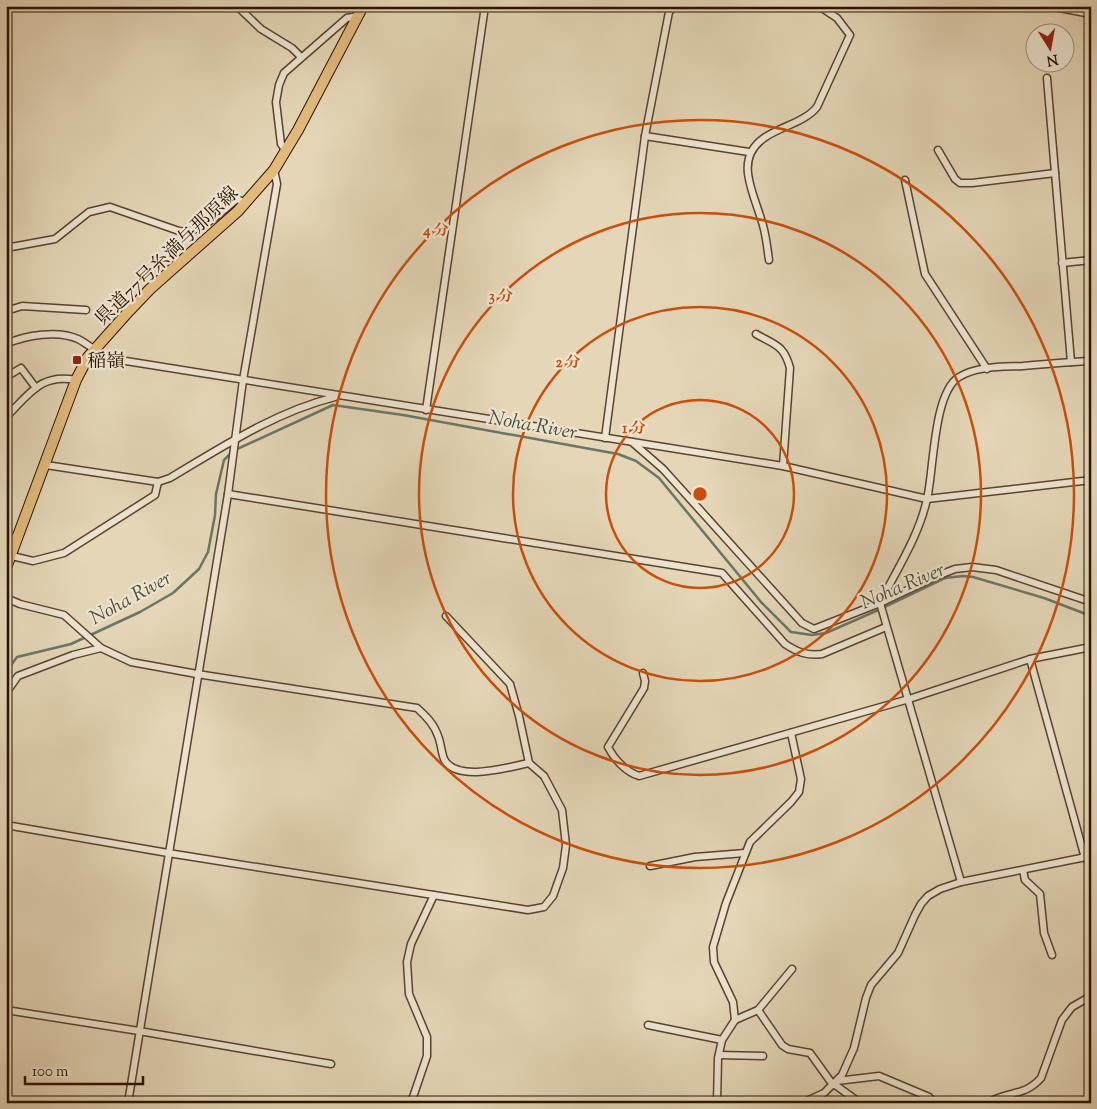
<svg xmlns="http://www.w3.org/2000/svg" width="1097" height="1109" font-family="'Sorts Mill Goudy','Noto Serif JP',serif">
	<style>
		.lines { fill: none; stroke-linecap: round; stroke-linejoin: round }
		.stream { stroke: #6a7667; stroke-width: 2.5 }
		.minor-casing { stroke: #58432e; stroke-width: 9 }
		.primary-casing { stroke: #291201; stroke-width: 12 }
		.minor { stroke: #ede4d0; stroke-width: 6 }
		.primary { stroke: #e2bb7c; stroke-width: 10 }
		.ring { fill: none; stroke: #cb4e0a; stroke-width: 2.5 }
		.poi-dot { fill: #8f2418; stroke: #ede4d0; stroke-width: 2 }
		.labels { text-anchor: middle; stroke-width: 4.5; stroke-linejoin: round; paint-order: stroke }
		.street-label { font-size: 19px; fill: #291201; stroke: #ede4d0 }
		.poi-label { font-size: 19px; fill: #291201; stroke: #ede4d0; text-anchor: start }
		.water-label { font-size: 20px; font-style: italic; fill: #4f4c3c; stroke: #ede4d0 }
		.centre { fill: #cb4e0a; stroke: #ede4d0; stroke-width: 2.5 }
		.ring-label { font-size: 15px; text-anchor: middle; font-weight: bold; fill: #cb4e0a; stroke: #ede4d0; stroke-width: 4.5; stroke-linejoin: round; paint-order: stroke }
	</style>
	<rect width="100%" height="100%" fill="#e4d6b7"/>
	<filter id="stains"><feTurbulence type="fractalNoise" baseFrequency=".004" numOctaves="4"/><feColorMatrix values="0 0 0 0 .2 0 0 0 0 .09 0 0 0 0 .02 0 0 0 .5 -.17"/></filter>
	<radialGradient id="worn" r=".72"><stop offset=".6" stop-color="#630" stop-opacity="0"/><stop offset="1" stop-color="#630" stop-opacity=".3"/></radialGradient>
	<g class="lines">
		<g class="stream">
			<polyline points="235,450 333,405 403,415 618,454 636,461 659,478 761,602 791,632 812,635 826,633 876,611 945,578 963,576 973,577 1044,598 1091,616"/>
			<polyline points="6,672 17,657 71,644 140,612 173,593 199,569 208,552 215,515 216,494 224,460 231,453"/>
		</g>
		<g class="minor-casing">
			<g id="minor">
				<polyline points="237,6 261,29 292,48 301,57"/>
				<polyline points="1049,6 1091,14"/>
				<polyline points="1047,78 1071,362"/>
				<polyline points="645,136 749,152"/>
				<polyline points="938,150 955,179 960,183 972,183 1055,173"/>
				<polyline points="286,151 281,144 276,102 279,85 284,73 347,18 358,16"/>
				<polyline points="905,180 925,274 987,369"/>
				<path d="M6 248 55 239 89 212 110 207 179 231C202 234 220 212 237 199L246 203"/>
				<path d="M769 260C767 247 766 232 761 219 753 191 734 159 764 138 781 126 804 123 817 107L850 35 837 18 819 6"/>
				<polyline points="1062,263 1091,260"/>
				<polyline points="6,311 22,306 86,310"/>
				<path d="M756 334C775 345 784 345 790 368L783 466"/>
				<path d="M6 344C26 335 58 330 78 339 88 344 98 353 107 358L783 466 927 499 1091 480"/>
				<polyline points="6,377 21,368 36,388"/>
				<polyline points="426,410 485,6"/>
				<path d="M6 421 9 414C30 393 42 373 76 380"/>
				<polyline points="605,438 645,136 669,12 674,6"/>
				<polyline points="632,442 663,469 802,623 814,629 880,603 937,576 955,569 972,567 996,570 1091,602"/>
				<path d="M46 465 158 482 170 478C222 447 275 412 335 397"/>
				<path d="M228 494 722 573 785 644C797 652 807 656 822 654L886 627"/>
				<polyline points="12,556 33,561 64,553 155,495 158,482"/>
				<path d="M6 598 20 604 64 615 101 648 131 662 197 674 417 708C426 716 434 724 438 736 441 743 441 751 444 759 456 783 509 767 529 763"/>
				<polyline points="1030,659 1085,858"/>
				<path d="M643 673 645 681 644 688 608 747C614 759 626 772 639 776L909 699 1030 659 1091 647"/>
				<polyline points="6,693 18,676 73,655 101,648"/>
				<polyline points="6,825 168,853 528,910 544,907 553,896 563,868 566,845 562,810 544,776 529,763 519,716 510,684 446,616"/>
				<polyline points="650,866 695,857 745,853"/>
				<polyline points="1023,870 1025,880 1040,894 1044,933 1052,955"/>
				<path d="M961 882 880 603C897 569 919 536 927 499 934 470 933 393 959 377 977 366 1002 367 1023 366 1045 364 1068 362 1091 361"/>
				<polyline points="6,1010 139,1031 331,1064"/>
				<polyline points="758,1010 782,1045 788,1049 810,1053 833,1085"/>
				<polyline points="735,1020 758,1010 792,969"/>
				<polyline points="648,1025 722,1040"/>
				<polyline points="719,1055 763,1056"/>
				<polyline points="837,1081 879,1076 929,1097 934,1103"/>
				<polyline points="834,1084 860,1103"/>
				<polyline points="128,1103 228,494 243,380 277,184 274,170"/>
				<polyline points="411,1103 427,1056 427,1037 409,994 407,962 411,944 434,895"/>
				<polyline points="717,1103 718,1058 722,1040 735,1020 733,1002 714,962 713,947 726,903 750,842 791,802 799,792 801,779 791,733"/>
				<polyline points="802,1103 824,1093 842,1075 854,1048 866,998 871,985 898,953 915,915 921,904 928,896 940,889 961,882 1091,856"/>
				<path d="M988 1103C1007 1090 1023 1098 1041 1078L1062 1020 1072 1007 1091 996"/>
			</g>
		</g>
		<g class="primary-casing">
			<polyline id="primary" points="6,568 76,380 88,357 129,311 150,289 238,211 274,170 298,130 363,6"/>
		</g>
		<use href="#minor" class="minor"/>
		<use href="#primary" class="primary"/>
	</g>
	<g class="ring">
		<circle cx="700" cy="494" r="94"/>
		<circle cx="700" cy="494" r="187"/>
		<circle cx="700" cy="494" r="281"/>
		<circle cx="700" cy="494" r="374"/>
	</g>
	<rect class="poi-dot" x="72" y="355" width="10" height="10" rx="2.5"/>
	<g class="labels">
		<g class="street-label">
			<text transform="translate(166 255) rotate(-44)" y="7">県道77号糸満与那原線</text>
		</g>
		<g class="poi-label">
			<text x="87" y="367">稲嶺</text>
		</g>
		<g class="water-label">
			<text transform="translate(533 424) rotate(10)" y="7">Noha River</text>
			<text transform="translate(902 585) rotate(-23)" y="7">Noha River</text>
			<text transform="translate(130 597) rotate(-29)" y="7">Noha River</text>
		</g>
	</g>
	<circle cx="700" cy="494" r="8" class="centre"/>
	<g class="ring-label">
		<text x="436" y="235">4 分</text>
		<text x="501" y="301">3 分</text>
		<text x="568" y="367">2 分</text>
		<text x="634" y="433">1 分</text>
	</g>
	<rect width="1097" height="1109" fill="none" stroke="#e4d6b7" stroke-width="25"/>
	<rect x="8" y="8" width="1082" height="1094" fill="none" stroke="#291201" stroke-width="2.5"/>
	<rect x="12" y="12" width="1072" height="1084" fill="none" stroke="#291201"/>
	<g transform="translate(1050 48) rotate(169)"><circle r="24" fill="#ede4d0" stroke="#9f907d"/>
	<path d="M0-4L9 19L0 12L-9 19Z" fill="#8f2418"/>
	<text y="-8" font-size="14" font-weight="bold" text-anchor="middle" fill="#291201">N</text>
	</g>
	<path d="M25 1076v8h118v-8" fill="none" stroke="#291201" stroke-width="2.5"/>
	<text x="32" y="1076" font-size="15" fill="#291201" stroke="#ede4d0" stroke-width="4" paint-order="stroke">100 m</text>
	<rect width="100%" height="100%" filter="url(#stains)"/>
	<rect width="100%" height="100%" fill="url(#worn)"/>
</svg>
